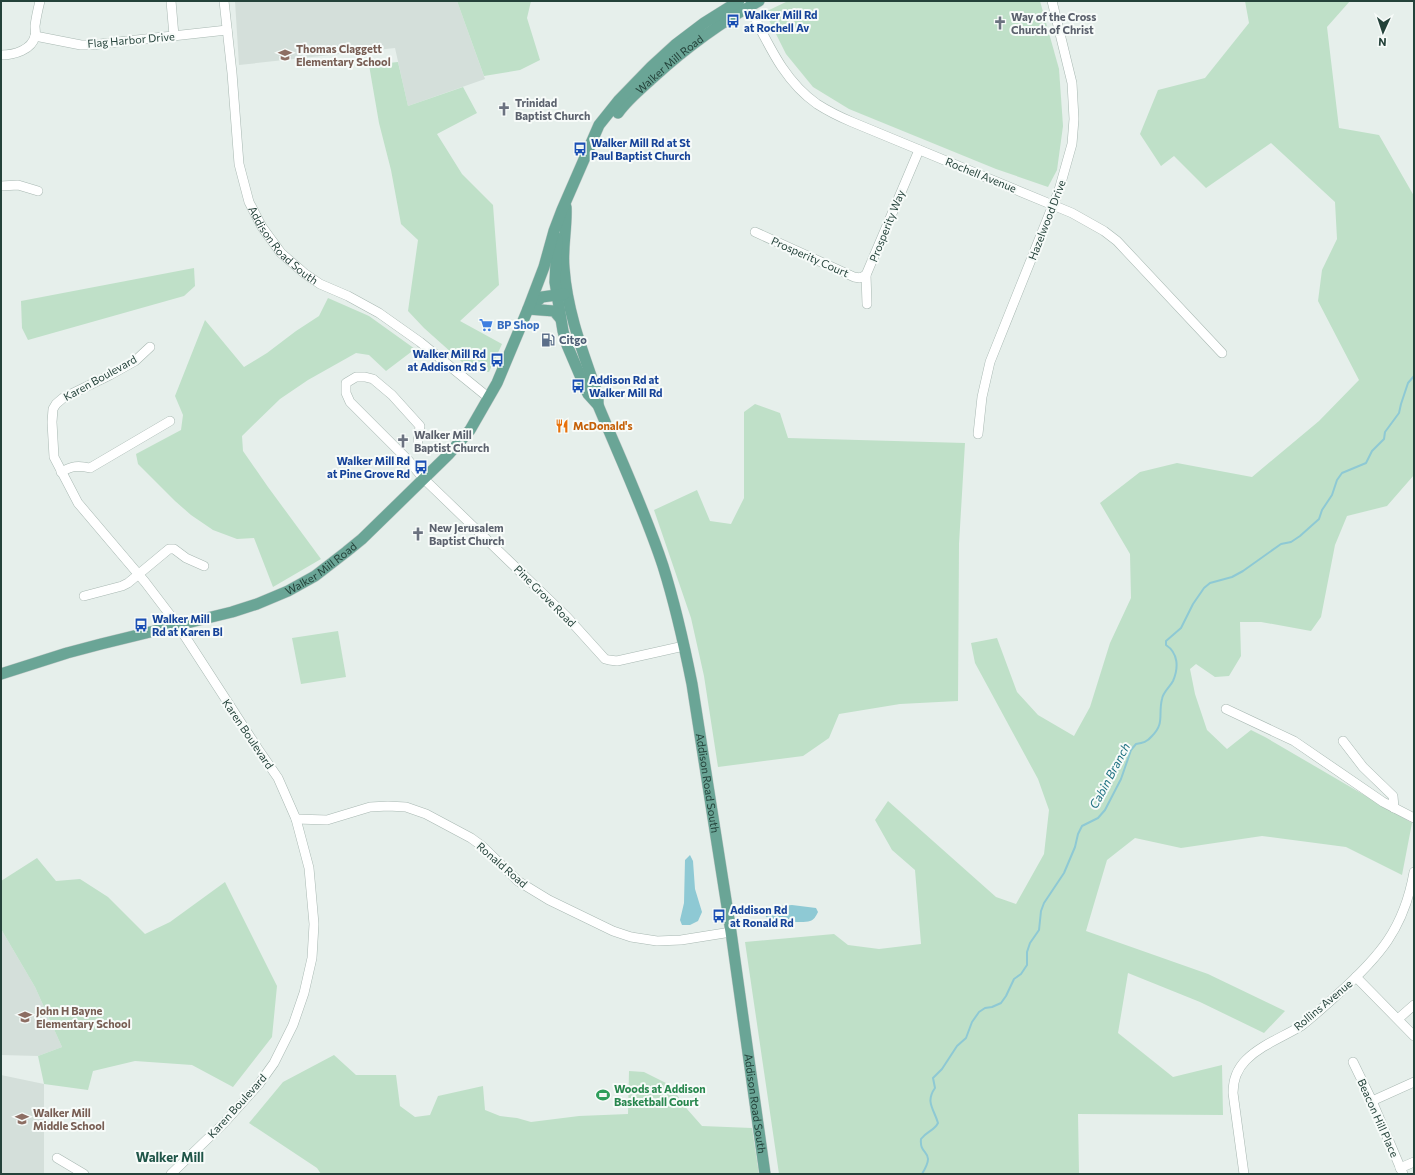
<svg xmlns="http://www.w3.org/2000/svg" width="1415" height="1175" font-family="Commissioner,sans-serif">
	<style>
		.built { fill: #d4dfda }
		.green { fill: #bfe0c8 }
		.water { fill: #8ec9d4 }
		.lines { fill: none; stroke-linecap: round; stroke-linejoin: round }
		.stream { stroke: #8ec9d4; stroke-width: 2 }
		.minor-casing { stroke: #a8b8b2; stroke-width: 10 }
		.major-casing { stroke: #c2cac8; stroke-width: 12 }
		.minor { stroke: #fff; stroke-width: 9 }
		.major { stroke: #6aa596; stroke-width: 11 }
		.labels { text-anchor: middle; stroke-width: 4; stroke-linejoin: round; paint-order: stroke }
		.transit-label { font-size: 11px; font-weight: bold; fill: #164399; stroke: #f7fbf9; text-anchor: start }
		.worship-label { font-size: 11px; font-weight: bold; fill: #5b616d; stroke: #f7fbf9; text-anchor: start }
		.street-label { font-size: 11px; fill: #24423a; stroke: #f7fbf9 }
		.education-label { font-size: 11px; font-weight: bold; fill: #785e54; stroke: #f7fbf9; text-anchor: start }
		.shop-label { font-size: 11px; font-weight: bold; fill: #366cbe; stroke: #f7fbf9; text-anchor: start }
		.service-label { font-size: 11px; font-weight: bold; fill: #4e5e75; stroke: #f7fbf9; text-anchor: start }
		.food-label { font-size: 11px; font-weight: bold; fill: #c56008; stroke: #f7fbf9; text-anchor: start }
		.leisure-label { font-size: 11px; font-weight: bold; fill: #27864d; stroke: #f7fbf9; text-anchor: start }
		.water-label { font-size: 12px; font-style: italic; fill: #1c6f80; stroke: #f7fbf9 }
		.quarter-label { font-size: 13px; font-weight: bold; fill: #1f5548; stroke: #f7fbf9 }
	</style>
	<rect width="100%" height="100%" fill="#e6efeb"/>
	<g class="built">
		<polygon points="235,1 457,1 485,79 408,106 395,48 239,65"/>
		<polygon points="1,929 35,987 62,1047 38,1056 1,1055"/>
		<polygon points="1,1075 44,1084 44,1174 1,1174"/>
	</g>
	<g class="green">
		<polygon points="457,1 531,1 527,18 540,60 520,70 484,76"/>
		<polygon points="788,1 1040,1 1059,69 1063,126 1057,170 1048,187 996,169 849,109 813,87 786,54 765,12"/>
		<polygon points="1245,1 1350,1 1327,27 1339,128 1379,135 1414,196 1414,475 1387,506 1347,516 1335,545 1321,617 1311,631 1261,622 1240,622 1241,656 1229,676 1215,677 1196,664 1190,669 1195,694 1207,730 1227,749 1251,730 1265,737 1412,823 1402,875 1346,847 1262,836 1181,848 1135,838 1107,860 1086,931 1208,974 1285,1011 1264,1033 1200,1002 1128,973 1118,1033 1173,1077 1222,1065 1223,1115 1078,1114 1079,1174 779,1174 745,942 834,934 848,945 879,949 921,944 915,870 892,850 875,820 888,801 996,897 1016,904 1044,854 1049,810 1038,779 975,663 971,643 997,638 1017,692 1038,715 1074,736 1090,707 1110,643 1131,598 1130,554 1100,503 1140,472 1177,463 1252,477 1319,421 1359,380 1318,301 1322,270 1337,239 1335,202 1271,143 1206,188 1174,156 1161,166 1140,134 1158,90 1205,78 1249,23"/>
		<polygon points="398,62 408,106 463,87 477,113 437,134 462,174 493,205 499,285 460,321 502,344 489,372 471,370 424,328 408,311 418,240 401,224 391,170 379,123 369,65"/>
		<polygon points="194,268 195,286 184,296 28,340 22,328 21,301"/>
		<polygon points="328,298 369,316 415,349 386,371 369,355 356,353 308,380 280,399 242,436 243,451 268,487 321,559 273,587 254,538 237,539 213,530 191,515 175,501 138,464 136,454 181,430 183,415 175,396 205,320 244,367 267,353 296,331 319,316"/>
		<polygon points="755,404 780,413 788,438 965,443 959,544 958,701 900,704 839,714 829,738 803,756 718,767 704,676 691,618 654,510 697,490 710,521 731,524 744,498 744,412"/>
		<polygon points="338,631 346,677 301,684 292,638"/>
		<polygon points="37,858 56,881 80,879 108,897 145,934 170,922 225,882 277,986 272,1037 233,1087 192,1065 135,1061 93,1071 88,1090 44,1084 38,1056 62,1047 35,987 1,929 1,881"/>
		<polygon points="334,1055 356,1075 396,1075 400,1106 415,1117 430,1115 438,1096 483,1086 485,1110 500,1116 517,1118 531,1122 579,1116 628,1114 629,1071 644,1072 670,1085 687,1109 702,1126 752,1128 759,1174 321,1174 317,1168 249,1123 283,1082"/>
	</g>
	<g class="water">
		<polygon points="690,855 693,861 695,889 702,912 698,921 690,925 682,925 680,920 684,903 685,860"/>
		<path d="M792 905 816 908 818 912C816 916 814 920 810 921 801 924 775 920 766 917L765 913 768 909 780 906Z"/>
	</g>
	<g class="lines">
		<path class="stream" d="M922 1174C937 1149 919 1157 921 1139 927 1131 934 1131 938 1123 934 1109 925 1102 935 1088L933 1078 942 1069 957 1046 966 1038 972 1022 979 1012 985 1008 992 1007 1001 1003 1006 996 1014 979 1021 974 1027 965V952L1030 943 1039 930 1041 911 1044 903 1064 873 1075 847 1078 834 1082 826 1098 818 1105 810 1121 779 1131 750 1136 744C1143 743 1147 742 1152 736 1165 723 1158 715 1162 699 1163 692 1170 687 1173 681 1179 667 1178 653 1166 645V641L1181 628 1193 604 1204 588 1210 583 1232 577 1243 571 1281 544 1291 542 1300 536 1319 519 1322 510 1332 495 1337 480 1342 473 1366 463 1372 451 1384 439 1385 432 1399 413 1401 404 1408 383 1414 376"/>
		<g class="minor-casing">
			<g id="minor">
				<polyline points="171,1 174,36"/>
				<path id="s1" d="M224 1 232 73 239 164 249 202 262 227 281 253 304 273 320 284 348 296 379 313 420 342 489 398"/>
				<path d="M746 1C766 38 781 79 817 104 828 111 840 117 852 122L1072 213 1104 231 1117 241 1222 353"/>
				<polyline points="35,36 81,45 91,45 227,30"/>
				<path d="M1 55C14 55 32 50 35 36 36 33 35 29 35 26 36 18 38 9 40 1"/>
				<polyline points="1,186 18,185 38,191"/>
				<polyline points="755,232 854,277 860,278 866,275"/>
				<polyline points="867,304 866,275 919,150"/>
				<polyline points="150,347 135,361 110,375 63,398 56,404 53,409 52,422 54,457 78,503 145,582 177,624 258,749 278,778 296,819 309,868 314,924 312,958 304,993 293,1025 274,1063 259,1084 224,1123 171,1174"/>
				<polyline points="978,434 982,397 990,362 1059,190 1072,144 1074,119 1072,83 1052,1"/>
				<polyline points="418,441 420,426 392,395 373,379 365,377 356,377 346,383 346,393 350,402 408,460 424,479 567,617 605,659 609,660 617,661 684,646"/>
				<path d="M61 472C72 466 78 465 90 468L170 421"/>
				<polyline points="84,596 122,586 128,583 169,549 174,549 186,558 204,566"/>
				<polyline points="1226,709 1294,741 1383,802 1414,818"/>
				<polyline points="1343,741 1363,767 1393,796 1394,808"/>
				<polyline points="296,819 327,820 370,807 388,806 406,807 426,814 471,838 482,846 518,881 526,886 549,900 613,931 631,937 657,941 681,940 731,932"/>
				<polyline points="1356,977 1414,1036"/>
				<polyline points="1398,1019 1414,1005"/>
				<polyline points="1353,1062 1372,1101 1403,1174"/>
				<polyline points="1372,1101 1414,1082"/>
				<polyline points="57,1158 84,1174"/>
				<polyline points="1400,1168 1414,1162"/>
				<path d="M1244 1174 1233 1093C1233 1080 1237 1069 1246 1060 1261 1045 1283 1037 1301 1026 1314 1016 1326 1005 1338 994 1379 957 1404 929 1414 872"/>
			</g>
		</g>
		<g class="major-casing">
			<g id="major">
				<path id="s2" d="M618 113C628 99 642 88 655 76 687 47 721 22 759 1"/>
				<path d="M566 207C567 228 562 248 564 268 567 311 582 350 596 390L598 398V405"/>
				<path id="s3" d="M557 238 555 282 563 331 567 345 588 394 598 405C620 458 645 511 663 566 675 604 684 644 692 684L731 932 765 1174"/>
				<polyline points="529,308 542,297 564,294"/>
				<polyline points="528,309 554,311 560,318"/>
				<path id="s4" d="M1 674 67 653 101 644 232 612 257 604 288 591 315 576 346 552 362 539 448 455 470 430 497 383 528 309 544 267 554 231 562 210 599 125 619 100 651 67 675 45 704 23 739 1"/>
			</g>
		</g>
		<use href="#minor" class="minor"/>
		<use href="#major" class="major"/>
	</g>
	<defs>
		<g id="bus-bare" transform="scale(1.08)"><path d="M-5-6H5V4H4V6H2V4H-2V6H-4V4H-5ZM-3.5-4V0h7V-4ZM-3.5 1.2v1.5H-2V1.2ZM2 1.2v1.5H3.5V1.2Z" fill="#1a4fb4" stroke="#f7fbf9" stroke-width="2.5" paint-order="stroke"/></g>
		<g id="church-bare" transform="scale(1.08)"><path d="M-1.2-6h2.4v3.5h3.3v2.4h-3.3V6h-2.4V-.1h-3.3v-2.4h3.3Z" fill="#6b7280" stroke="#f7fbf9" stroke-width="2.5" paint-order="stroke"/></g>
		<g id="school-bare" transform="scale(1.08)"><path d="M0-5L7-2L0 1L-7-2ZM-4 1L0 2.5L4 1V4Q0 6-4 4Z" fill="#8d6e63" stroke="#f7fbf9" stroke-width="2.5" paint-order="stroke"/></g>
		<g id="supermarket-bare" transform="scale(1.08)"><path d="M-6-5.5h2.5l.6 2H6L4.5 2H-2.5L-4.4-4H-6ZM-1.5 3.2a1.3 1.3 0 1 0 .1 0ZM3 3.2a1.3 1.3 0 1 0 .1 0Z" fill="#3f7fe0" stroke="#f7fbf9" stroke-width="2.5" paint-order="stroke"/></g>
		<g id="fuel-bare" transform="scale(1.08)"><path d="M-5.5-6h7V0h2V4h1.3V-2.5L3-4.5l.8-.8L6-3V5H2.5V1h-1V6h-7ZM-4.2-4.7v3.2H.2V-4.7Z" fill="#5c6f8a" stroke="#f7fbf9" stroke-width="2.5" paint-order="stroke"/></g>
		<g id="restaurant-bare" transform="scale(1.08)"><path d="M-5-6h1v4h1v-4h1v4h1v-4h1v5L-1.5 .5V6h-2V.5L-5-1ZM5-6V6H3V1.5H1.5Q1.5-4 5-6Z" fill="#e8710a" stroke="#f7fbf9" stroke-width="2.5" paint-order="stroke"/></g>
		<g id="stadium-bare" transform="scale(1.08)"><path d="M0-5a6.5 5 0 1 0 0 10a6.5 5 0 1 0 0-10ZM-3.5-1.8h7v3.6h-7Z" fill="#2e9e5b" stroke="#f7fbf9" stroke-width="2.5" paint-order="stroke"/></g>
	</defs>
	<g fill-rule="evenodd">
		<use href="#bus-bare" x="733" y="21"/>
		<use href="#church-bare" x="1000" y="23"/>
		<use href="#school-bare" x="285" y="55"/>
		<use href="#church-bare" x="504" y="109"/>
		<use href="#bus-bare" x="580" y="149"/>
		<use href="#supermarket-bare" x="486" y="325"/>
		<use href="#fuel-bare" x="548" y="340"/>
		<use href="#bus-bare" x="497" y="360"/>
		<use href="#bus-bare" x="578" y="386"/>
		<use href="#restaurant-bare" x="562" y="426"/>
		<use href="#church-bare" x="403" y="441"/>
		<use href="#bus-bare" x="421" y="467"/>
		<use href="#church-bare" x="418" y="534"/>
		<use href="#bus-bare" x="141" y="625"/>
		<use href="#bus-bare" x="719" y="916"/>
		<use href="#school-bare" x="25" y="1017"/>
		<use href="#stadium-bare" x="603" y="1095"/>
		<use href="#school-bare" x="22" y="1119"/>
	</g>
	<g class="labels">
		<g class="transit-label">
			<text x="744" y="19">Walker Mill Rd<tspan x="744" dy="13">at Rochell Av</tspan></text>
			<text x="591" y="147">Walker Mill Rd at St<tspan x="591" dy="13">Paul Baptist Church</tspan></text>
			<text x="486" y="358" text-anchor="end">Walker Mill Rd<tspan x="486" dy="13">at Addison Rd S</tspan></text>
			<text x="589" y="384">Addison Rd at<tspan x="589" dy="13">Walker Mill Rd</tspan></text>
			<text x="410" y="465" text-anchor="end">Walker Mill Rd<tspan x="410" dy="13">at Pine Grove Rd</tspan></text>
			<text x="152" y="623">Walker Mill<tspan x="152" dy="13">Rd at Karen Bl</tspan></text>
			<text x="730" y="914">Addison Rd<tspan x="730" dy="13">at Ronald Rd</tspan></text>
		</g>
		<g class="worship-label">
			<text x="1011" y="21">Way of the Cross<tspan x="1011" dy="13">Church of Christ</tspan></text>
			<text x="515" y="107">Trinidad<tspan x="515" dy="13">Baptist Church</tspan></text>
			<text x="414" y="439">Walker Mill<tspan x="414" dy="13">Baptist Church</tspan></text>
			<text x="429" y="532">New Jerusalem<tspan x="429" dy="13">Baptist Church</tspan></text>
		</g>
		<g class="street-label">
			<text transform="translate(131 40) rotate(-5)" y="4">Flag Harbor Drive</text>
			<text dy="4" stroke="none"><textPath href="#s2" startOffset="71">Walker Mill Road</textPath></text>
			<text transform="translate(981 175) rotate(22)" y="4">Rochell Avenue</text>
			<text transform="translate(1047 220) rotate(-69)" y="4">Hazelwood Drive</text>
			<text transform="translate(887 226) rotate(-68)" y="4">Prosperity Way</text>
			<text dy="4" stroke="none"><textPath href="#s1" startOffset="259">Addison Road South</textPath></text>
			<text transform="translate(810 257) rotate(24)" y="4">Prosperity Court</text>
			<text transform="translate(100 378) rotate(-29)" y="4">Karen Boulevard</text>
			<text dy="4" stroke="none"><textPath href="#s4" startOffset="339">Walker Mill Road</textPath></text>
			<text transform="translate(545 596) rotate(45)" y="4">Pine Grove Road</text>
			<text transform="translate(248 734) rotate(56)" y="4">Karen Boulevard</text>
			<text dy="4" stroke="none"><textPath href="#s3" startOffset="572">Addison Road South</textPath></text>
			<text transform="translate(502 865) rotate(41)" y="4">Ronald Road</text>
			<text transform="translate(1323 1005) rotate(-40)" y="4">Rollins Avenue</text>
			<text dy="4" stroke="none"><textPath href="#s3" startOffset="896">Addison Road South</textPath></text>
			<text transform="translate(237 1106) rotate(-48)" y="4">Karen Boulevard</text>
			<text transform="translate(1378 1118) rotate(66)" y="4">Beacon Hill Place</text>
		</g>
		<g class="education-label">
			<text x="296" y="53">Thomas Claggett<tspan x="296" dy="13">Elementary School</tspan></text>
			<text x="36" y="1015">John H Bayne<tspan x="36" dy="13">Elementary School</tspan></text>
			<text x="33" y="1117">Walker Mill<tspan x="33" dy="13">Middle School</tspan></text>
		</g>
		<g class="shop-label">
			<text x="497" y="329">BP Shop</text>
		</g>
		<g class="service-label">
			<text x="559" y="344">Citgo</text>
		</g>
		<g class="food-label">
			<text x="573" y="430">McDonald's</text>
		</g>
		<g class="leisure-label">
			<text x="614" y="1093">Woods at Addison<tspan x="614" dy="13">Basketball Court</tspan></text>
		</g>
		<g class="water-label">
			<text transform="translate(1110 776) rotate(-62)" y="4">Cabin Branch</text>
		</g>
		<g class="quarter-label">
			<text x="170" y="1162">Walker Mill</text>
		</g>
	</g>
	<rect width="1415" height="1175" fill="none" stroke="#24423a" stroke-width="4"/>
	<g transform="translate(1383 32) rotate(183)" stroke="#f7fbf9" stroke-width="3" paint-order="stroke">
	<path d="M0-3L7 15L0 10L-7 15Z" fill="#24423a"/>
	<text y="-6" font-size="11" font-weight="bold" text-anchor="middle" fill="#24423a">N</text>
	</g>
</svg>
